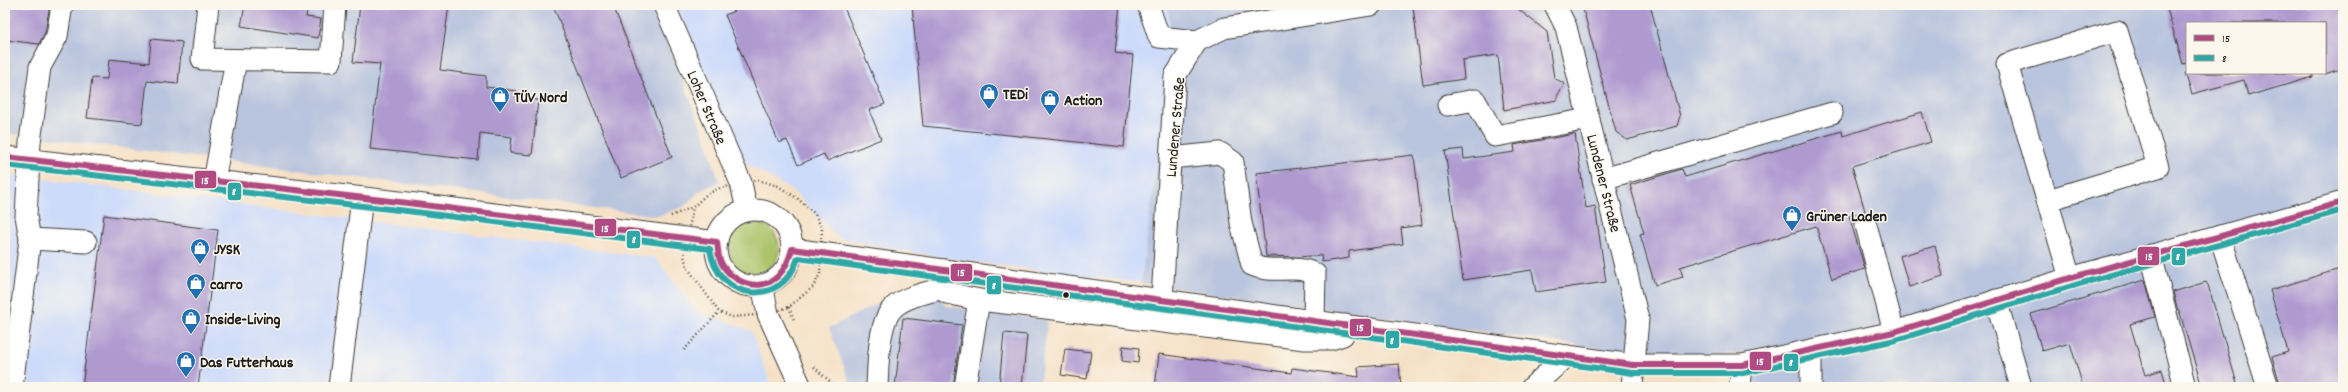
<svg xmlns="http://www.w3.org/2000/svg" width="2348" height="392" font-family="Dekko,sans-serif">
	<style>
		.built { fill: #cddbfa }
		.industrial { fill: #b9c5de; fill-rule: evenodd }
		.green { fill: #abc46a; stroke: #647043 }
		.building { fill: #af9ad0 }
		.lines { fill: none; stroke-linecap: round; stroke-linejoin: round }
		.minor-casing { stroke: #3d3935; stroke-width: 23 }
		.path { stroke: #3d3935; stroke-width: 2.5; stroke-dasharray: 1 3; stroke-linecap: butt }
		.minor { stroke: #fff; stroke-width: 21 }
		.bus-1-casing { stroke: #fbf7ec; stroke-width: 9 }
		.bus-2-casing { stroke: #fbf7ec; stroke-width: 9 }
		.bus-1 { stroke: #af4b82; stroke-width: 6 }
		.bus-2 { stroke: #2fa7a7; stroke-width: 6 }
		.bus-dot { fill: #1c1c1c; stroke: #fbf7ec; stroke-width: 1.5 }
		.labels { text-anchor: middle; stroke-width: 3; stroke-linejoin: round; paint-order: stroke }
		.poi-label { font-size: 16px; font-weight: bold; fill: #1c1c1c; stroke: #fbf7ec; text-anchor: start }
		.street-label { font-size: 16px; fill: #1c1c1c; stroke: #fbf7ec }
		.line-badge { stroke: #fbf7ec; stroke-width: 1.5 }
		.badge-label { font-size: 11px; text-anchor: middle; font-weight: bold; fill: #fff }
	</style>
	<rect width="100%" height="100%" fill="#fbf7ec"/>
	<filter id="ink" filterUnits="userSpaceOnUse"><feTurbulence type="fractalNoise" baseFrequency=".025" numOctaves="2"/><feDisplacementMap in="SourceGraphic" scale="8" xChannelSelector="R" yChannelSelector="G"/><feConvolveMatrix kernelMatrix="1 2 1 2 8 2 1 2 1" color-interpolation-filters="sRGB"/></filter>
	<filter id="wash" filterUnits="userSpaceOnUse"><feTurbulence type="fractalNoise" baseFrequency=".012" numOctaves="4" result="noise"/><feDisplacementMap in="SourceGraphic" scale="16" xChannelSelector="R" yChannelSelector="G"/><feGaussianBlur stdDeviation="0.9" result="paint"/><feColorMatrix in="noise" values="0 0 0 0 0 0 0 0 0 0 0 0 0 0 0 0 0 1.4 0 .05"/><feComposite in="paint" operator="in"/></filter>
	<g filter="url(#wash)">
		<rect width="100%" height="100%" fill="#f5e0c5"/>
		<g class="built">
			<polygon points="674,5 1167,5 1173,42 1141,283 944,258 839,238 794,192 748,165 721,123"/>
			<polygon points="5,174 655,258 696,311 751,331 772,387 5,387"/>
		</g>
		<g class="industrial">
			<polygon points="5,5 653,5 707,142 719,182 700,191 683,207 658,216 5,133"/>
			<path d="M1167 5H2343V387H1755L1743 354 1680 356 1604 349 1141 283 1173 43ZM2187 23H2325V73H2187Z"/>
			<polygon points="926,279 946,306 1048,320 1039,387 852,387 829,328"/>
		</g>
		<circle class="green" cx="754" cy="248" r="25"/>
		<g id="blocks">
			<g class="building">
				<polygon points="5,5 50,5 45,32 39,44 5,40"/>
				<polygon points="245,5 308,5 306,17 321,19 318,38 241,26"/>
				<polygon points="360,5 449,5 440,70 486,76 486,87 517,91 516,97 538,100 532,155 510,153 512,137 480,133 478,160 370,149 380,64 353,62"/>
				<polygon points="553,5 613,5 672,157 621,178"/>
				<polygon points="748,5 843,5 885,104 869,110 881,139 827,161 824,154 798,165 787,140 779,143 725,15"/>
				<polygon points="912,5 1120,5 1115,53 1133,55 1124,147 923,126"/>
				<polygon points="1431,5 1513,5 1547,32 1554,78 1565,84 1557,96 1557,100 1504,110 1498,55 1462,60 1464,79 1423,85 1413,7"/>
				<polygon points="1582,5 1650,5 1680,116 1677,126 1627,140 1616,132"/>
				<polygon points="2166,5 2343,5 2343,68 2325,74 2325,23 2187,23 2187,63 2183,64"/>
				<polygon points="151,39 182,42 178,84 147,81 142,124 87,118 92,78 107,79 109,59 149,63"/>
				<polygon points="2185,73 2313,73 2313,77 2248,96 2244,80 2192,94"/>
				<polygon points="1922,112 1931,142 1852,166 1865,211 1849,216 1865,269 1832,279 1816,226 1680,267 1683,277 1655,285 1640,234 1644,233 1630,185 1682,169 1685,177 1842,131 1843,136"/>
				<polygon points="1575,134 1586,208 1595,206 1606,282 1536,292 1532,270 1463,280 1445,151 1463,149 1464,159 1515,152 1514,145"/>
				<polygon points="1414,155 1422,225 1401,228 1403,244 1349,251 1349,258 1322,262 1321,255 1298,257 1266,256 1256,173"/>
				<polygon points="104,215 218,230 198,387 82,387"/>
				<polygon points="1935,246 1943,276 1909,287 1900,256"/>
				<polygon points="2343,268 2343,387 2281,387 2272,357 2288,352 2270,290"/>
				<polygon points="2145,280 2155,317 2130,324 2145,375 2162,370 2167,387 2083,387 2070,343 2042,351 2031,314"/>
				<polygon points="2206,282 2208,285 2238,387 2202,387 2179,310 2178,310 2173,292"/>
				<polygon points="903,318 962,325 953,387 895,387"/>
				<polygon points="1004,333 1027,335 1022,387 999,387"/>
				<polygon points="1123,346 1139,348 1138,363 1122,361"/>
				<polygon points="1065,349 1091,352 1087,379 1061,375"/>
				<polygon points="1159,354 1291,373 1292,368 1359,377 1358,367 1399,364 1401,387 1155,387"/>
			</g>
		</g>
	</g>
	<g filter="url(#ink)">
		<use href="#blocks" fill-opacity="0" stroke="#3d3935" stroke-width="1"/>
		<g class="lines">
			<g class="minor-casing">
				<g id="minor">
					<polyline points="208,5 202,59 331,61 335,5"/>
					<polyline points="664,5 741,183 747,210"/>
					<polyline points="1148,5 1159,37 1197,41"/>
					<polyline points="1555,5 1566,27 1638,319 1632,387"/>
					<polyline points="1448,105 1475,100 1495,136 1589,119"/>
					<polyline points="5,157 408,203 717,242"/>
					<path d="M1170 158 1220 153 1233 162 1241 223 1252 265C1274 275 1295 263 1315 274L1314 321"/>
					<polyline points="1603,179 1832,113"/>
					<polyline points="214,181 236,60"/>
					<polyline points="2048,200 2158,167 2117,31 2007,64 2070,278"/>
					<circle cx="754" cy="248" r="38"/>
					<polyline points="1866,225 1894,332"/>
					<polyline points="2220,236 2268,387"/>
					<polyline points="30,239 86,242"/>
					<polyline points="792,249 1633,365 1742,365 1894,332 2070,278 2343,202"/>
					<polyline points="2151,255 2185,387"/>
					<polyline points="943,270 942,284 947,293 979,300 1305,339 1331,339 1343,335 1346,325"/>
					<polyline points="762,285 768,314 801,387"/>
					<polyline points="1162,300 1175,76 1197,41 1224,28 1371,5"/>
					<polyline points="1996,300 2021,387"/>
					<polyline points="1811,350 1811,387"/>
					<polyline points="12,387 30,239 26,216 30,142 40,67 57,36 62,5"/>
					<polyline points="339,387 362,198"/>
					<path d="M877 387C878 366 878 321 894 307 906 296 927 293 943 288"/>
					<polyline points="965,387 979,300"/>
					<polyline points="1532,387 1567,356"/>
					<polyline points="1740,387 1742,365"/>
				</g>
			</g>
			<g class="path">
				<polygon points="758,180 778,186 797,198 815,214 822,229 820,274 813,287 789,307 768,314 732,317 719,312 687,267 684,256 690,223 693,207 707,194 720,188"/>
				<polyline points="671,216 693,207"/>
				<polyline points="789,307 794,320"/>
				<polyline points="684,350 719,312"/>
				<polyline points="814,367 836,387"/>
			</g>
			<use href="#minor" class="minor"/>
			<g class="bus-1-casing">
				<path id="bus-1" d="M5 157 408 203 717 242C718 248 718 255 720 260 729 282 760 294 778 276 786 268 789 259 792 249L1633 365H1742L1894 332 2070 278 2343 202"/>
			</g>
			<g class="bus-2-casing">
				<path id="bus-2" d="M5 165 407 211 710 249C717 301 782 309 798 258L1633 373H1743L1896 340 2072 286 2343 210"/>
			</g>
			<use href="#bus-1" class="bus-1"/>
			<use href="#bus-2" class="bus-2"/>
		</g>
	</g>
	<defs>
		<g id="shop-pin" transform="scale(1)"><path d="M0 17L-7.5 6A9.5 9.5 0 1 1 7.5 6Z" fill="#1f6fb2" stroke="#fbf7ec"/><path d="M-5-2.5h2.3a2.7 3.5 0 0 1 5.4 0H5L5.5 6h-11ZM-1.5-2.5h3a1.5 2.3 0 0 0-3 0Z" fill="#fff"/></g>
	</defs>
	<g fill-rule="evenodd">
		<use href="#shop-pin" x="989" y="93"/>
		<use href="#shop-pin" x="500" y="96"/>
		<use href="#shop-pin" x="1050" y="99"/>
		<use href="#shop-pin" x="1792" y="215"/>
		<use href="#shop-pin" x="200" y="248"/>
		<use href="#shop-pin" x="196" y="283"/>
		<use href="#shop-pin" x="191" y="318"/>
		<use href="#shop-pin" x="186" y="361"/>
	</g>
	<circle class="bus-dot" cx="1066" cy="295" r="3.5"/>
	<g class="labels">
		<g class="poi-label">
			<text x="1003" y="99">TEDi</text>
			<text x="514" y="102">TÜV Nord</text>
			<text x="1064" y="105">Action</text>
			<text x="1806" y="221">Grüner Laden</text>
			<text x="214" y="254">JYSK</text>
			<text x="210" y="289">carro</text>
			<text x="205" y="324">Inside-Living</text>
			<text x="200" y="367">Das Futterhaus</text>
		</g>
		<g class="street-label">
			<text transform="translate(708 107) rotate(67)" y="6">Loher Straße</text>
			<text transform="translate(1174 127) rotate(-85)" y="6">Lundener Straße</text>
			<text transform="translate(1605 183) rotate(76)" y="6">Lundener Straße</text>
		</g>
	</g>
	<g class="line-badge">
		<rect x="194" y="170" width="23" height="19" rx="4" fill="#af4b82"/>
		<rect x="227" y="182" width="15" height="19" rx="4" fill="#2fa7a7"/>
		<rect x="594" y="218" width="23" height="19" rx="4" fill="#af4b82"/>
		<rect x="626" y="230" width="15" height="19" rx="4" fill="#2fa7a7"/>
		<rect x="2137" y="246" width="23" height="20" rx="4" fill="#af4b82"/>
		<rect x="2171" y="247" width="15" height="19" rx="4" fill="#2fa7a7"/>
		<rect x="950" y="263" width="23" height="19" rx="4" fill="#af4b82"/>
		<rect x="986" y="275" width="16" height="20" rx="4" fill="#2fa7a7"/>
		<rect x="1349" y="318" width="23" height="19" rx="4" fill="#af4b82"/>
		<rect x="1385" y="330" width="15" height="19" rx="4" fill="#2fa7a7"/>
		<rect x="1749" y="351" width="23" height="20" rx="4" fill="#af4b82"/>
		<rect x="1783" y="353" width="16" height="19" rx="4" fill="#2fa7a7"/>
	</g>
	<g class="badge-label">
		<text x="205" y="184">15</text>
		<text x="234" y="195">8</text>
		<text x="605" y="232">15</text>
		<text x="634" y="243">8</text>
		<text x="2149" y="260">15</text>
		<text x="2178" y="260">8</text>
		<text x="961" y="276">15</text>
		<text x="994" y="289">8</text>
		<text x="1360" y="331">15</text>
		<text x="1392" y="344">8</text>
		<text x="1760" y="365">15</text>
		<text x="1791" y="366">8</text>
	</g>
	<rect width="2348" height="392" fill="none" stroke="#fbf7ec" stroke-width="20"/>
	<rect x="2186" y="22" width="140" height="52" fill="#fbf7ec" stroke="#a29f99"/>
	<rect x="2194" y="35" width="20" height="6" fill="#af4b82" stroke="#a29f99"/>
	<text x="2222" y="42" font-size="12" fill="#1c1c1c">15</text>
	<rect x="2194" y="55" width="20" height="6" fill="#2fa7a7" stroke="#a29f99"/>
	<text x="2222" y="62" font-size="12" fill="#1c1c1c">8</text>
</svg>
